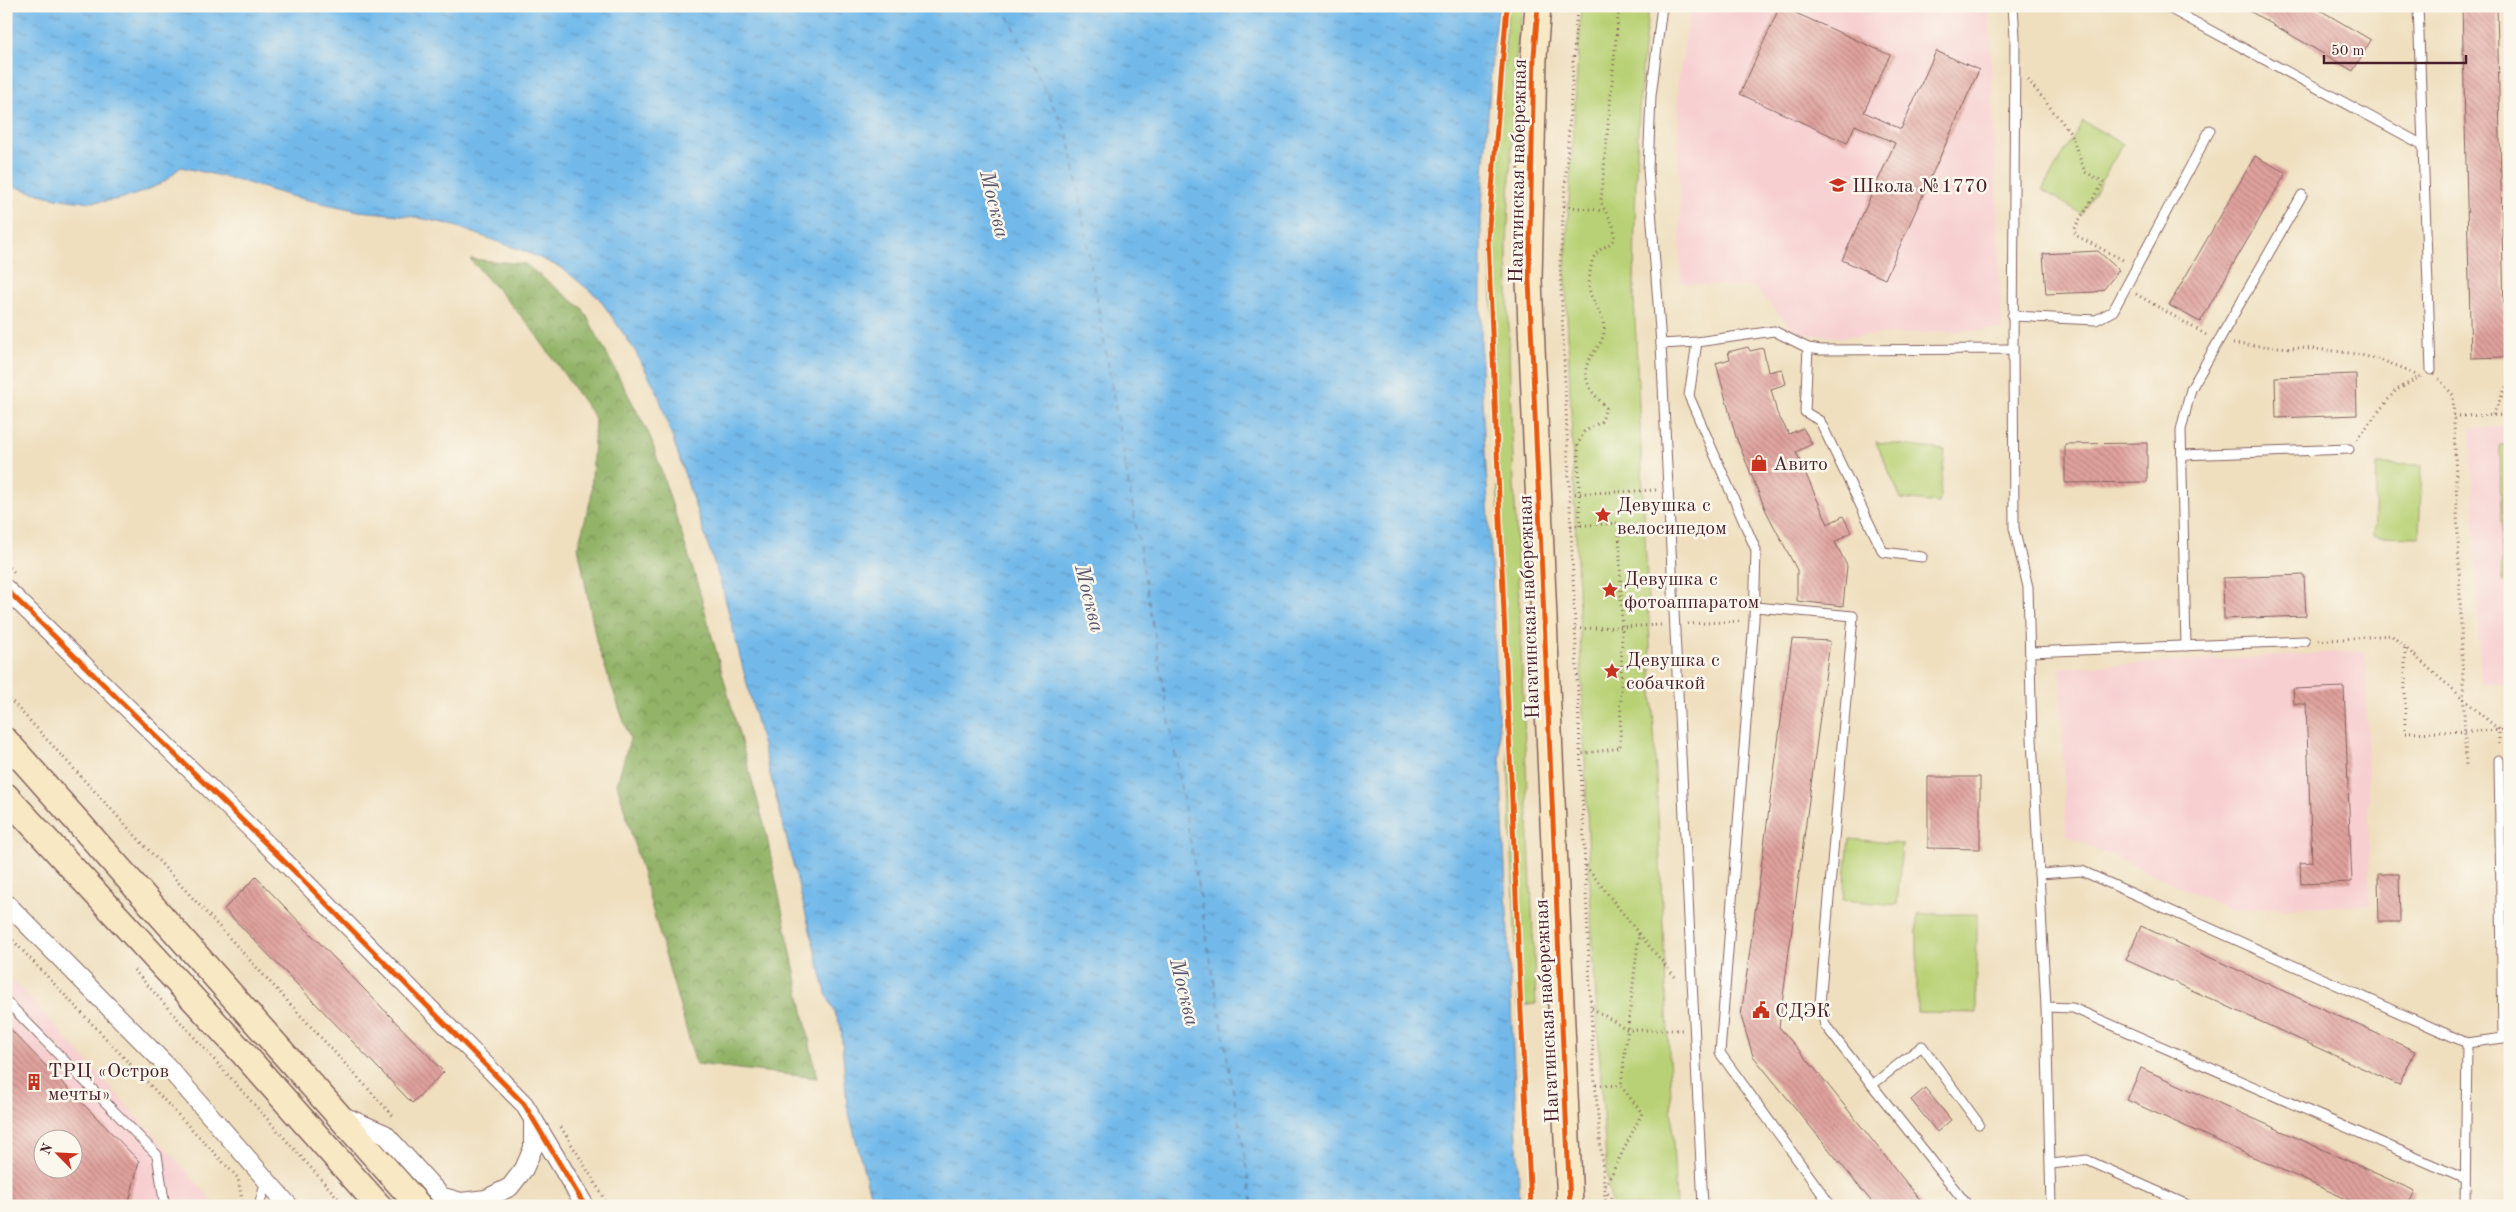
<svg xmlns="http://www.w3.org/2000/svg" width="2516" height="1212" font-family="'Old Standard TT',serif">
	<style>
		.built { fill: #f7cfd1; fill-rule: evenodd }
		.green { fill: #b9d176; stroke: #827850 }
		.forest { fill: url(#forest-crowns); stroke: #6e6949 }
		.water { fill: url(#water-ripples); stroke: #5e6c8a }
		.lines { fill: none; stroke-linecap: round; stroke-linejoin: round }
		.ferry { stroke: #58556e; stroke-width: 1; stroke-dasharray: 6 5; stroke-linecap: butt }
		.building { fill: url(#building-back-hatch); fill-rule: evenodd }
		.lane-casing { stroke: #84625f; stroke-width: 11 }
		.street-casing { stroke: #84625f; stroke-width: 20 }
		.secondary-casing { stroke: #84625f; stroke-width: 28 }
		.path { stroke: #84625f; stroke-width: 3; stroke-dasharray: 1 4; stroke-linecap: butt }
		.lane { stroke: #fff; stroke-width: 9 }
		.street { stroke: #fff; stroke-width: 18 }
		.secondary { stroke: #f8e8c3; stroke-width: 25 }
		.cycleway-casing { stroke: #fbf7ec; stroke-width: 8 }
		.cycleway { stroke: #e8590c; stroke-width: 5 }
		.labels { text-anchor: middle; stroke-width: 5; stroke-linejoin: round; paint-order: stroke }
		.street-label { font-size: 20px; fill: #4a1f2b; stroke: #fbf7ec }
		.poi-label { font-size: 20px; fill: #4a1f2b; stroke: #fbf7ec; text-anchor: start }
		.water-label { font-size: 21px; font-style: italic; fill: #58556e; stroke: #fbf7ec }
	</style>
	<defs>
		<pattern id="forest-crowns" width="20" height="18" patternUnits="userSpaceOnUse" patternTransform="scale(1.25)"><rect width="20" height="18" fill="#92b367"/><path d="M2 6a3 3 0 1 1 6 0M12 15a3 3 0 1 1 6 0" fill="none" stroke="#799155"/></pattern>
		<pattern id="water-ripples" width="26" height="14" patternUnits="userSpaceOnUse" patternTransform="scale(1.25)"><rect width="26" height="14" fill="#72b9ea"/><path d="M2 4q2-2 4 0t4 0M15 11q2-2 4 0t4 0" fill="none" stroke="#6096be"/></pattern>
		<pattern id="building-back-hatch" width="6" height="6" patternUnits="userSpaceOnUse" patternTransform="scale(1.25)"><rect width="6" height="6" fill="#e0a29d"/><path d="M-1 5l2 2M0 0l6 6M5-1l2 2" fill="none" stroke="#b88380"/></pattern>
	</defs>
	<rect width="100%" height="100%" fill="#fbf7ec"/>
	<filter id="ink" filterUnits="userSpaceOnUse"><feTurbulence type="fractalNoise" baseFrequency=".02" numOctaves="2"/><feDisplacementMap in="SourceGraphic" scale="10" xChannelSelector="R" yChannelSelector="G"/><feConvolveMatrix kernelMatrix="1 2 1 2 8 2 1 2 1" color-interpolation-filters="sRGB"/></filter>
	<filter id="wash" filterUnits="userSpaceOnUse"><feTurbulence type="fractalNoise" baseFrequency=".0096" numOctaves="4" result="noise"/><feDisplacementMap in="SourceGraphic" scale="20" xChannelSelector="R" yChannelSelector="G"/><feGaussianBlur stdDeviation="1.12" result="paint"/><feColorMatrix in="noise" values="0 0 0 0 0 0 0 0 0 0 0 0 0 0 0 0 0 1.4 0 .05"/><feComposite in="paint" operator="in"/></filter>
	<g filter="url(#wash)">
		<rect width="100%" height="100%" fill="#efdfbf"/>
		<g class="built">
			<polygon points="1691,6 1989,6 2002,329 1839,337 1796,333 1756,288 1681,283 1678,82"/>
			<polygon points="2510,427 2510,684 2481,684 2470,428"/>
			<polygon points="2366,651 2370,905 2232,910 2066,835 2060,668"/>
			<path d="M6 972 184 1168 216 1206H6ZM42 1140H72V1170H42Z"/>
		</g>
		<g class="green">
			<polygon points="1508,6 1522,6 1515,71 1507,244 1510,388 1536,1004 1518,1006 1498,498 1490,235"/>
			<path d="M1581 6H1649C1636 103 1635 201 1634 298L1676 1206H1612L1607 1178 1592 934 1565 265Z"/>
			<polygon points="2083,121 2123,144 2082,214 2042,190"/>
			<polygon points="1876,442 1945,450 1939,503 1901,499"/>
			<polygon points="2500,445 2510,445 2510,582 2502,582"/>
			<polygon points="2377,464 2422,465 2419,537 2374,536"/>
			<polygon points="1849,839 1902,844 1897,905 1843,900"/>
			<polygon points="1917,914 1977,914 1976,1013 1917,1012"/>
		</g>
		<polygon class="forest" points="470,259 525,264 583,309 650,436 697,582 765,828 817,1078 696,1064 617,783 630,739 597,644 578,546 591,498 595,418 529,325"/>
		<path class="water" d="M6 6H1499L1492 56 1481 219V381L1492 572 1520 1206H873L847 1105 841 1027 826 993 723 590 657 391 634 349 599 298 562 268 526 252 449 224 409 216 359 211 290 196 238 180 181 167C174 172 168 180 160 184 103 213 64 202 6 184Z"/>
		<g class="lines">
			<polyline class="ferry" points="1003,6 1069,138 1253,1206"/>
		</g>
		<g id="blocks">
			<g class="building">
				<polygon points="1780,6 1890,55 1864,112 1901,129 1936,51 1979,70 1885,279 1842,260 1895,143 1855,125 1847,143 1740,94"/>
				<polygon points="2241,6 2313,6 2371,40 2353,71"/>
				<polygon points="2462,6 2497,6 2505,357 2471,358"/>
				<polygon points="2255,156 2286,173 2200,322 2169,305"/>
				<polygon points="2098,251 2119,270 2104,289 2095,292 2046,294 2043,254"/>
				<polygon points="1748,347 1750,351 1763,348 1768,372 1782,369 1786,384 1771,389 1777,413 1789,434 1803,428 1812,444 1796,452 1828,524 1843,516 1851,532 1835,542 1847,566 1843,606 1797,601 1797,570 1766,511 1736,437 1716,363 1730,359 1728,352"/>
				<polygon points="2356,374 2357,415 2276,418 2275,377"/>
				<polygon points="2147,443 2147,482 2065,483 2065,444"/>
				<polygon points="2304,575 2306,616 2224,619 2223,578"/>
				<polygon points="1792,639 1830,641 1779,1027 1816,1070 1925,1206 1875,1206 1753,1056 1741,1016"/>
				<polygon points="2344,687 2352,882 2301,884 2300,863 2312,862 2306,704 2294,704 2293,689"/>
				<polygon points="1928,777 1980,777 1980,849 1928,848"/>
				<polygon points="2378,874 2399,874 2400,922 2379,922"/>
				<polygon points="256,877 444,1072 412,1103 224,909"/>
				<polygon points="2141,926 2415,1051 2399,1085 2126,960"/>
				<path d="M6 1025 139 1161 128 1206H6ZM42 1140H72V1170H42Z"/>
				<polygon points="2141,1068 2415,1191 2408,1206 2362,1206 2127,1100"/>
				<polygon points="1925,1088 1951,1120 1937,1132 1911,1100"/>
			</g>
		</g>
	</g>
	<g filter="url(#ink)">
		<use href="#blocks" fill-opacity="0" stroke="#84625f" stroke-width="1"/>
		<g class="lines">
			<g class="lane-casing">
				<g id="lane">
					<polyline points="2165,6 2423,145"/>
					<polyline points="2418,6 2431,370"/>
					<polyline points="2012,316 2096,320 2113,311 2210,130"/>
					<polyline points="1697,342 1661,344 1703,1206"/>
					<polyline points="1661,344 1648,169 1651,96 1662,6"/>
					<polyline points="1808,348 1805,412 1820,421 1883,552 1922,557"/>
					<polyline points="2013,349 2015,37 2013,6"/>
					<polyline points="2181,455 2349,449"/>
					<polyline points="1755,607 1853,616 1820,1004 1825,1025 1872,1085 1922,1046 1979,1124"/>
					<polyline points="2186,646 2181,430 2191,389 2302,195"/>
					<polyline points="2030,652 2305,641"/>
					<polyline points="2039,874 2082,871 2467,1043 2465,1206"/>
					<polyline points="6,1001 157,1155 164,1200 163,1206"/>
					<polyline points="2046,1007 2073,1008 2465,1179"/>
					<polyline points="2467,1043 2503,1038 2499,760"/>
					<polyline points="1872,1085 1968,1206"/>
					<polyline points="2051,1164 2087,1160 2190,1206"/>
					<polyline points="259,1206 266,1181"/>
					<polyline points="1831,1206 1720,1053 1754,620 1756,550 1689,396 1697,342 1774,331 1808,348 1821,350 2013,349 2014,528 2028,587 2032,738 2046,1007 2051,1206"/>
				</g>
			</g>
			<g class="street-casing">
				<g id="street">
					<polyline points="6,589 292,869 524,1104 585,1206"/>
					<polyline points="6,903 166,1065 289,1206"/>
					<polyline points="343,1116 385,1134 441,1196 461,1202 486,1199 510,1187 524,1169 533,1148 533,1119"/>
				</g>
			</g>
			<g class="secondary-casing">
				<g id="secondary">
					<polyline points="1538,6 1534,56 1529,280 1570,1206"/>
					<polyline points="6,741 419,1206"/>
					<polyline points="6,796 243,1053 379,1206"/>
				</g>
			</g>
			<g class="path">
				<polyline points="1577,6 1560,263 1593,1059 1606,1206"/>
				<polyline points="2028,80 2070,132 2085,172 2104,182 2078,222 2074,231 2077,236 2125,261"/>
				<polyline points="1564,206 1604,211"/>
				<polyline points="2136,294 2208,336"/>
				<path d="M2233 344C2294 350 2365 344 2419 377"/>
				<polyline points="2439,379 2453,395 2466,768"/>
				<polyline points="2493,415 2510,378"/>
				<polyline points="2454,416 2510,415"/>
				<polyline points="2357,439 2395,391 2421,376"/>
				<polyline points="1570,494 1656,490"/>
				<polyline points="1571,526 1619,523 1622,627 1620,748 1580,754"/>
				<path d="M1580 526 1578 444 1584 432 1602 421 1606 408C1600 400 1591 393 1588 383 1578 356 1606 350 1604 327 1603 311 1589 301 1589 284 1590 275 1590 261 1596 254 1604 244 1617 246 1614 229 1612 219 1604 212 1601 201L1619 6"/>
				<polyline points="6,564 15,573"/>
				<polyline points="1688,624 1742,621"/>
				<polyline points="1575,629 1662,625"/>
				<polyline points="2318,641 2391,635 2499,730 2499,747"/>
				<polyline points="2405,648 2405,733 2510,730"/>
				<polyline points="6,695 395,1118"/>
				<polyline points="1586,866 1639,934 1621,1086"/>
				<polyline points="6,933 238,1178 243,1206"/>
				<polyline points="1639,934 1677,979"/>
				<polyline points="134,970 345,1206"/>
				<polyline points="1592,1008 1628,1030 1682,1030"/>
				<polyline points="1596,1085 1621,1086 1642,1113 1604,1189 1618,1206"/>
				<polyline points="561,1127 600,1191 607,1206"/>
			</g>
			<use href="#lane" class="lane"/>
			<use href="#street" class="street"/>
			<use href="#secondary" class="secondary"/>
			<g class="cycleway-casing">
				<g id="cycleway">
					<polyline points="1507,6 1488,238 1521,1013 1531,1206"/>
					<polyline points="1538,6 1534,56 1529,280 1570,1206"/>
					<polyline points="6,589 292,869 524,1104 585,1206"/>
				</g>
			</g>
			<use href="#cycleway" class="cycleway"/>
		</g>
	</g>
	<defs>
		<g id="school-bare" transform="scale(1.35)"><path d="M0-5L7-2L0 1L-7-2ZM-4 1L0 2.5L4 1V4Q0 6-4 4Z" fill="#c8321e" stroke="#fbf7ec" stroke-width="2.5" paint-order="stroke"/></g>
		<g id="shop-bare" transform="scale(1.35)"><path d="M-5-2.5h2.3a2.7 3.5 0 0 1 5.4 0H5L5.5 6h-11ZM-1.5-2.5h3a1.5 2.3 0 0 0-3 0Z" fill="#c8321e" stroke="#fbf7ec" stroke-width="2.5" paint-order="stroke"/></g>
		<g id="sight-bare" transform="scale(1.35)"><path d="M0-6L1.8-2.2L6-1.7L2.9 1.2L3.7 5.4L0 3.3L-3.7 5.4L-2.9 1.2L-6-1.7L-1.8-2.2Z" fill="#c8321e" stroke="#fbf7ec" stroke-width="2.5" paint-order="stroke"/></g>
		<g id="civic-bare" transform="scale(1.35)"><path d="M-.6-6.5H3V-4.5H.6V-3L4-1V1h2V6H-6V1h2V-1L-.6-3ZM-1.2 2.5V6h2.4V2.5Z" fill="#c8321e" stroke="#fbf7ec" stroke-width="2.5" paint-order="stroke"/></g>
		<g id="building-bare" transform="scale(1.35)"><path d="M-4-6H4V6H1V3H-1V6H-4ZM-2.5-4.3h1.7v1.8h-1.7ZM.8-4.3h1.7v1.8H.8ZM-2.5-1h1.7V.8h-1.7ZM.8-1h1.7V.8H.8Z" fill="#c8321e" stroke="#fbf7ec" stroke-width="2.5" paint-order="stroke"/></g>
	</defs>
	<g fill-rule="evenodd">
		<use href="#school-bare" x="1838" y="185"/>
		<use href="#shop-bare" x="1759" y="463"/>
		<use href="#sight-bare" x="1603" y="515"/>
		<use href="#sight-bare" x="1610" y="590"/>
		<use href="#sight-bare" x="1612" y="671"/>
		<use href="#civic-bare" x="1761" y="1010"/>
		<use href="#building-bare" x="34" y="1082"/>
	</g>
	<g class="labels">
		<g class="street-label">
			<text transform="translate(1517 171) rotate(-89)" y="7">Нагатинская набережная</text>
			<text transform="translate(1528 607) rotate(-92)" y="7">Нагатинская набережная</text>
			<text transform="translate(1546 1011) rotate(-93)" y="7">Нагатинская набережная</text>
		</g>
		<g class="poi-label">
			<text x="1852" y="192">Школа №1770</text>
			<text x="1773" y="470">Авито</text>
			<text x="1617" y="511">Девушка с<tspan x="1617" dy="23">велосипедом</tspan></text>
			<text x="1624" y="585">Девушка с<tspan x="1624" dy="23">фотоаппаратом</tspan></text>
			<text x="1626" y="666">Девушка с<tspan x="1626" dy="23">собачкой</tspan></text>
			<text x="1775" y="1017">СДЭК</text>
			<text x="48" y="1077">ТРЦ «Остров<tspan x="48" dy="23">мечты»</tspan></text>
		</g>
		<g class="water-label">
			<text transform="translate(995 204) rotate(76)" y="7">Москва</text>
			<text transform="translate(1090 598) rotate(76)" y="7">Москва</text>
			<text transform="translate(1185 992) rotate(76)" y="7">Москва</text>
		</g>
	</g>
	<rect width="2516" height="1212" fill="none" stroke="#fbf7ec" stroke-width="25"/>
	<g transform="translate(58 1154) rotate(294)"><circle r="24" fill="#fbf7ec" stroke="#b4a19f"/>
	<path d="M0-4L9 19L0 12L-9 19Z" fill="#c8321e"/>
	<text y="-8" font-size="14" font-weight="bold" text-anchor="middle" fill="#4a1f2b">N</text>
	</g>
	<path d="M2324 55v8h142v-8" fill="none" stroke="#4a1f2b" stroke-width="2.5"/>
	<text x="2331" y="55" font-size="15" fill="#4a1f2b" stroke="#fbf7ec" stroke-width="4" paint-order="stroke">50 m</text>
</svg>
